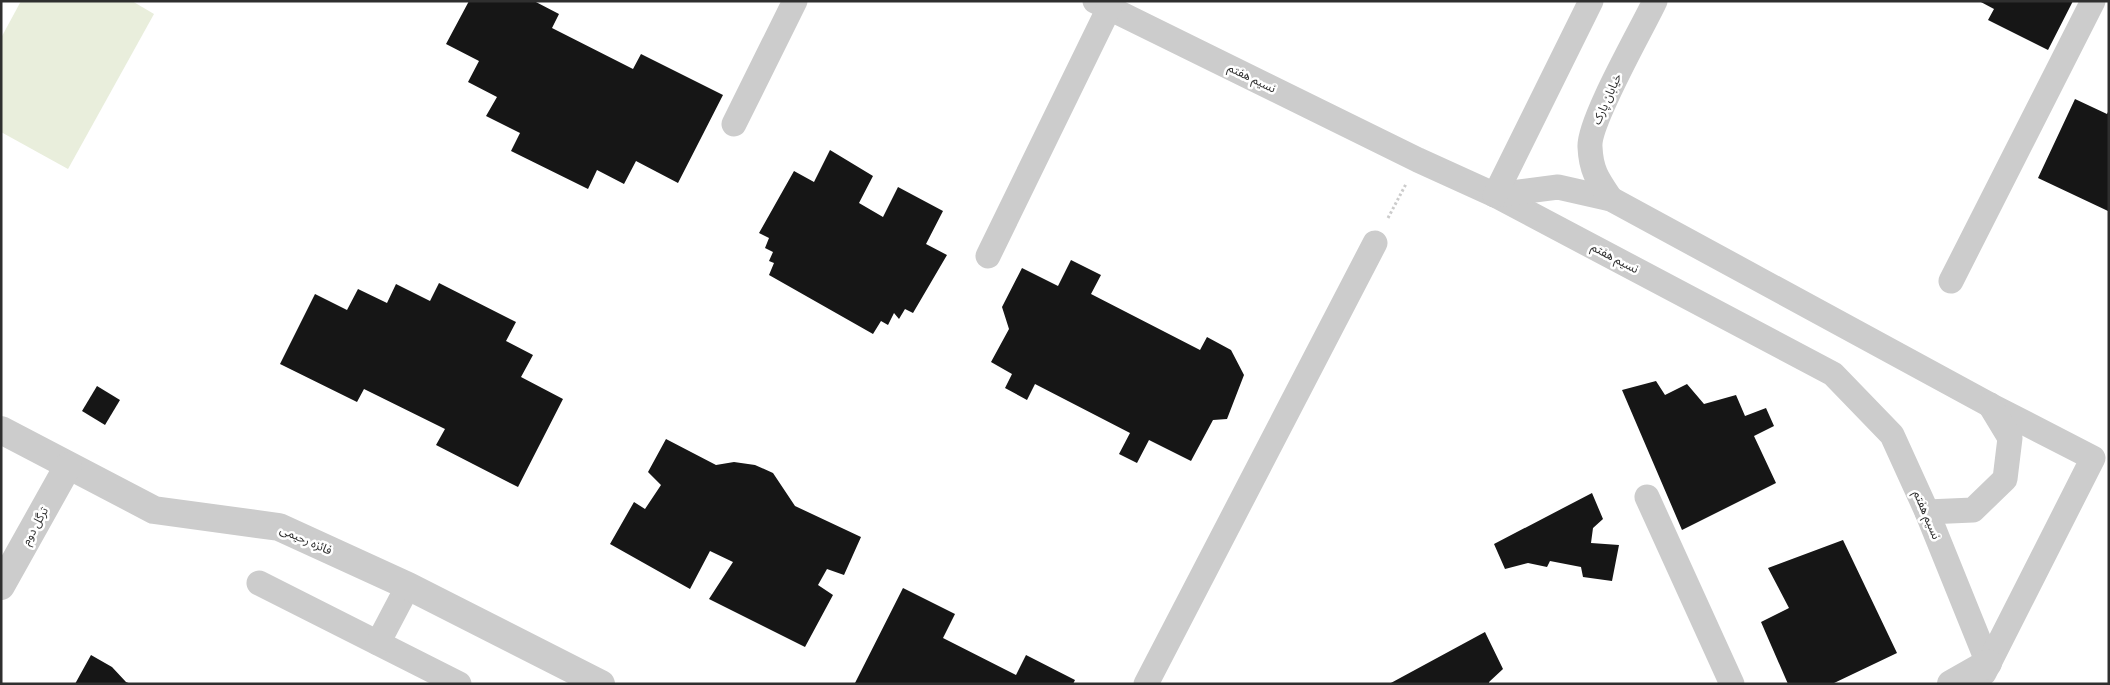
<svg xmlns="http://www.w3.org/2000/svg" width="2110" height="685" font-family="'Fira Sans Condensed','Noto Sans Arabic',sans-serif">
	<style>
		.green { fill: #e9eedc }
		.building { fill: #161616 }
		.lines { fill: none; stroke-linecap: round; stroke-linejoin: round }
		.path { stroke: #ccc; stroke-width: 3; stroke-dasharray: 2.5 2.5; stroke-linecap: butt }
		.minor { stroke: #ccc; stroke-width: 25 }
		.tertiary { stroke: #ccc; stroke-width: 28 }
		.labels { text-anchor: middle; stroke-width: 5; stroke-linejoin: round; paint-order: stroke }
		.street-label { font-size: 12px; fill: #2f2f2f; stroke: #fff }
	</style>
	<rect width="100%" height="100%" fill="#fff"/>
	<polygon class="green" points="21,1 132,1 154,14 68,169 1,132 1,38"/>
	<g class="building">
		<polygon points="469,1 534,1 559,14 552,28 633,69 641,54 723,95 678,183 636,161 624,184 597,170 588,189 511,151 520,133 486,116 497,97 468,82 479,61 446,44"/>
		<polygon points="1979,1 2073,1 2048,50 1988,20 1994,9"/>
		<polygon points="2075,99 2107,114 2109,110 2108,211 2038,178"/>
		<polygon points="830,150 873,176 859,203 883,217 898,187 943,211 926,244 947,255 913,313 905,309 899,319 894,313 888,325 881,321 873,334 769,275 774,263 769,261 773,252 765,248 769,238 759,233 794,171 814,182"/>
		<polygon points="1071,260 1101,275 1091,294 1200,350 1207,337 1231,350 1244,375 1227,419 1213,420 1191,461 1149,440 1137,463 1119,454 1130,433 1035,384 1027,400 1005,388 1012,374 991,362 1009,329 1002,307 1022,268 1058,286"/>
		<polygon points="439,283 516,322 506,341 533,355 521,377 563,399 518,487 436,445 445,429 364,389 357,402 280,364 315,294 347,310 358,289 387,303 396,284 430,301"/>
		<polygon points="1656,381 1665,395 1687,384 1704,404 1736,395 1745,416 1766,408 1774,426 1754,436 1776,483 1682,530 1622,390"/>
		<polygon points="97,386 120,400 105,425 82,411"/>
		<polygon points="666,439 716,465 734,462 755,465 773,473 795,506 861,537 844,575 827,569 818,585 833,595 805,647 709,599 733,562 710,551 690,589 610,544 634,502 645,509 661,485 648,472"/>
		<polygon points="1592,493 1603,519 1593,528 1591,543 1619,545 1612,581 1583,577 1581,567 1550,561 1547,567 1528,563 1505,569 1494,544"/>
		<polygon points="1843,540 1897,653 1832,684 1788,684 1761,622 1789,608 1768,568"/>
		<polygon points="903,588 955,614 943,638 1016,675 1026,655 1075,680 1073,684 855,683"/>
		<polygon points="1485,632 1503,669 1489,682 1489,684 1389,684"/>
		<polygon points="91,655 112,667 126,682 131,684 75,684"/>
	</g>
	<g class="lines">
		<polyline class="path" points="1388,218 1406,184"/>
		<g class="minor">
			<polyline points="1095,1 1418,160 1495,195 1833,374 1892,435 1927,512 1988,663"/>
			<polyline points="734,124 795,1"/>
			<polyline points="1495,195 1558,187 1611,199 1990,405 2093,458 1984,673"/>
			<polyline points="1495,195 1591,1"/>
			<path d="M1611 199C1598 180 1591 171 1590 147 1588 122 1642 29 1655 1"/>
			<polyline points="988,256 1109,8"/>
			<polyline points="1951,281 2093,1"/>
			<polyline points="1647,497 1732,684"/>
			<polyline points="1927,512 1973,510 2005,479 2010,438 1990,405"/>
			<polyline points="259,583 459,684"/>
			<polyline points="378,643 408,586"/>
			<polyline points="1146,684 1375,243"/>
		</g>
		<g class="tertiary">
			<polyline points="1,430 154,510 279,527 408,586 601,684"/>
			<polyline points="1,586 68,466"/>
			<polyline points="1951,684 1988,663"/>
		</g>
	</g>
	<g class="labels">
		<g class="street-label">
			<text transform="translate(1252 78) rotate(26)" y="4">نسیم هفتم</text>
			<text transform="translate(1607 99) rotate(-66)" y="4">خیابان پارک</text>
			<text transform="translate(1615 258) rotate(28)" y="4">نسیم هفتم</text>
			<text transform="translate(1927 515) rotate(67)" y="4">نسیم هفتم</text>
			<text transform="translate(35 526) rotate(-61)" y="4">ترگل دوم</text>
			<text transform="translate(306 540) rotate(24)" y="4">فائزه رحیمی</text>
		</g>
	</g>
	<rect width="2110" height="685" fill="none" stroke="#2f2f2f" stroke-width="5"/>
</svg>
